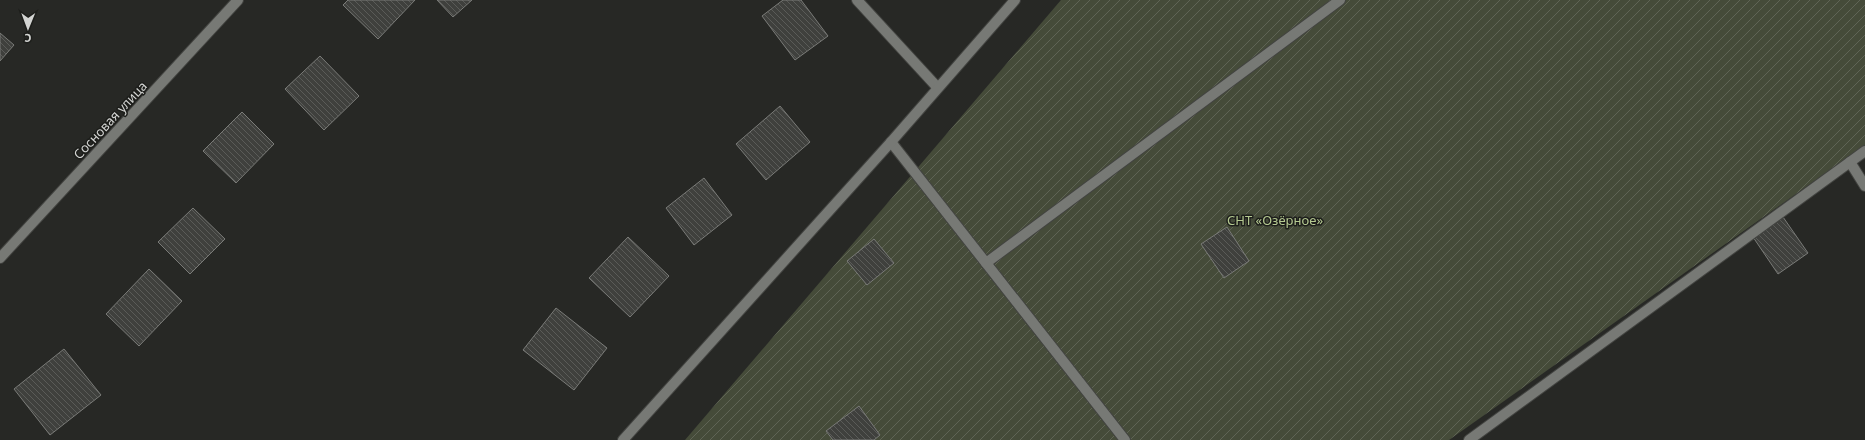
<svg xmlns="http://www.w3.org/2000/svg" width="1865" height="440" font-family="'Noto Sans',sans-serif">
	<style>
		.garden { fill: url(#garden-furrows) }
		.building { fill: url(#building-back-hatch); stroke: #7a7b78 }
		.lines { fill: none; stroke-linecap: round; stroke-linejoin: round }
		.service-casing { stroke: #434441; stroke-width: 12 }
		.minor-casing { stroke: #434441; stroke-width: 12 }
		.service { stroke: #777975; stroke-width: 10 }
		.minor { stroke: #777975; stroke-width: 10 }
		.labels { text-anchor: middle; stroke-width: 3; stroke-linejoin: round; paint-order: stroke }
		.street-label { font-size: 13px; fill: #d3d4d2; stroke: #1d1e1b }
		.park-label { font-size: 13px; fill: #b5c991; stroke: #1d1e1b }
	</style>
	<defs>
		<pattern id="garden-furrows" width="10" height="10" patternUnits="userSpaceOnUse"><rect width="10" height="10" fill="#454b39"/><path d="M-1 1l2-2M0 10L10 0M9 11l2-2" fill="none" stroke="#5f6455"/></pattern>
		<pattern id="building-back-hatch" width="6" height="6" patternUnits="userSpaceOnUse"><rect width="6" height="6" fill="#3f403d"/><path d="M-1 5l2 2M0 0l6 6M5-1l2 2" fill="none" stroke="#5a5b58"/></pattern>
	</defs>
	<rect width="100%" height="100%" fill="#272825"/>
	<polygon class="garden" points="1061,0 1865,0 1865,145 1449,440 685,440"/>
	<g class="building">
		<polygon points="348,0 415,0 378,39 343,5"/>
		<polygon points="437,0 472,0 453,17"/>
		<polygon points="783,0 801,0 828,36 795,60 762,16"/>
		<polygon points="0,33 14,45 0,61"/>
		<polygon points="320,56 359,96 324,130 285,89"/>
		<polygon points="780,106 810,142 766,180 736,144"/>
		<polygon points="242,112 274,144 236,183 203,151"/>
		<polygon points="704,178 732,215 694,245 666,208"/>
		<polygon points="193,208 225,239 190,274 158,242"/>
		<polygon points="1783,217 1808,253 1778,274 1753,237"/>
		<polygon points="1227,227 1249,261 1224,278 1201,244"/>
		<polygon points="628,237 669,276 630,317 589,278"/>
		<polygon points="874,239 894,263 867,285 847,261"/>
		<polygon points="149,269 182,301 139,346 106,314"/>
		<polygon points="556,308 607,348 574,390 523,350"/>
		<polygon points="64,349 101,395 50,435 14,389"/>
		<polygon points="859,406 880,435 874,440 833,440 826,431"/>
	</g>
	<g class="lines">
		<g class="service-casing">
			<g id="service">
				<polyline points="1850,162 1865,186"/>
				<polyline points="986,263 1340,0"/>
			</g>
		</g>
		<g class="minor-casing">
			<g id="minor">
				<polyline points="857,0 937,87"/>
				<polyline points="891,142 1125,440"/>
				<polyline points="0,258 238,0"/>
				<polyline points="623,440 891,142 1015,0"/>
				<polyline points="1469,440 1865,151"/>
			</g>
		</g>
		<use href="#service" class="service"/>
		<use href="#minor" class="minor"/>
	</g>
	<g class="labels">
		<g class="street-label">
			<text transform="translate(110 120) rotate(-47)" y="5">Сосновая улица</text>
		</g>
		<g class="park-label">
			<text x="1275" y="225">СНТ «Озёрное»</text>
		</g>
	</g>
	<g transform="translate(28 28) rotate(181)" stroke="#1d1e1b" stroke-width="3" paint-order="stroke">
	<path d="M0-3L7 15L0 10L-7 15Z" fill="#d3d4d2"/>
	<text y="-6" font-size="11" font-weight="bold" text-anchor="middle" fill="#d3d4d2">С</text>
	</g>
</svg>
